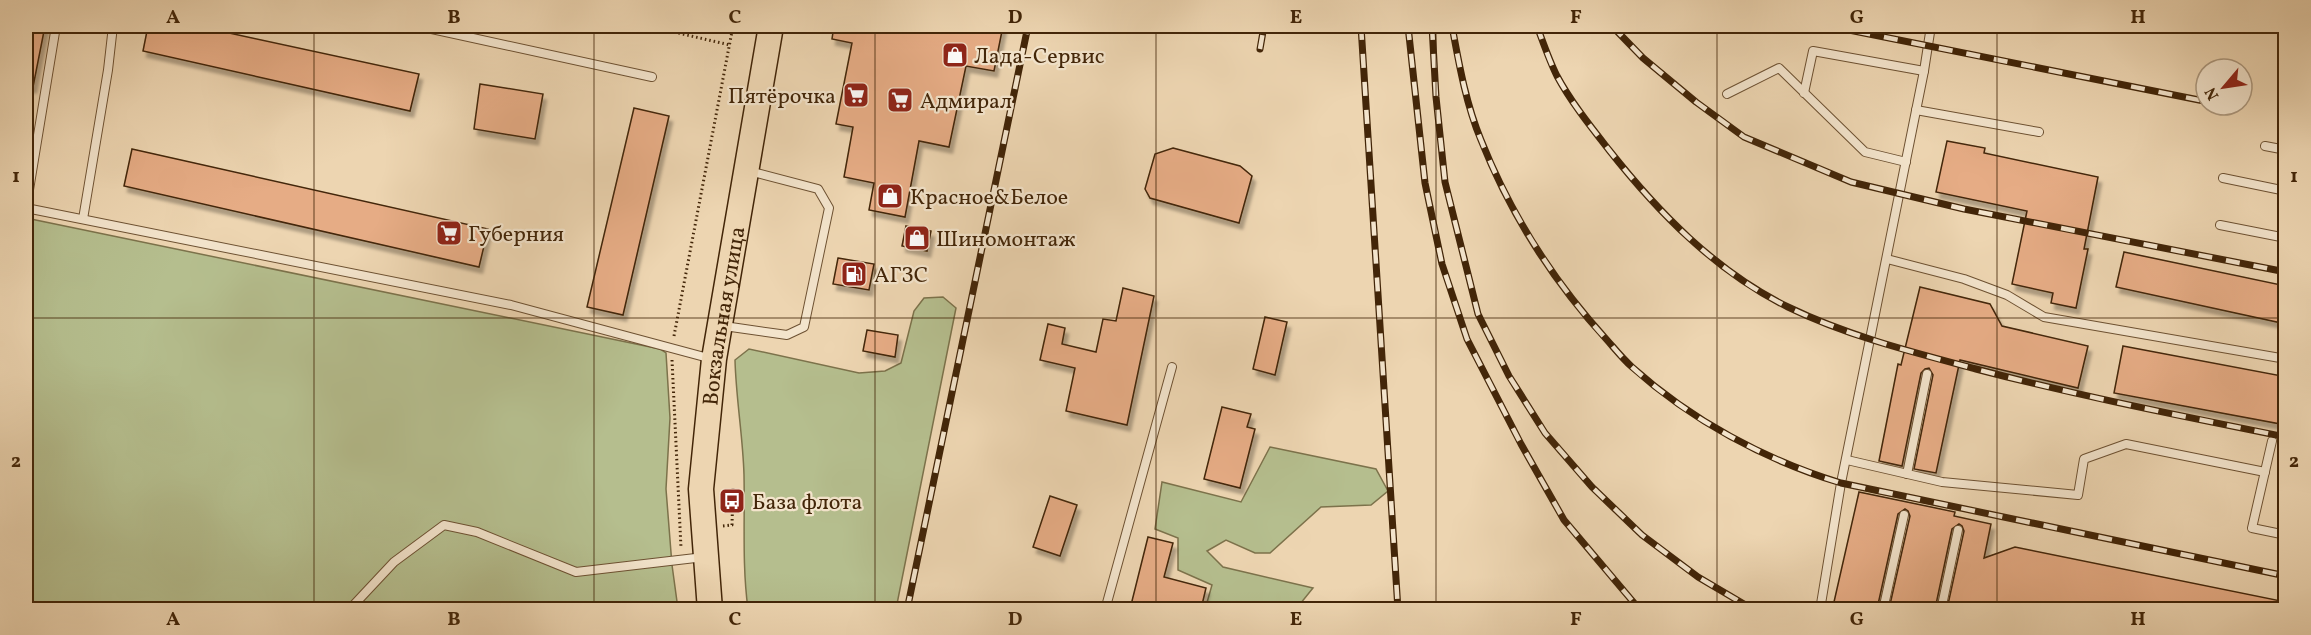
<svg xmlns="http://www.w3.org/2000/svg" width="2311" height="635" font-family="Vollkorn,serif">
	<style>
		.green { fill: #b5be8e; stroke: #7c724b; stroke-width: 1.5 }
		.building { fill: #e6ac85; stroke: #422508; stroke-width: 1.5; filter: url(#shadow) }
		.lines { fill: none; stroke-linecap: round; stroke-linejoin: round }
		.service-casing { stroke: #6d5132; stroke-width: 10 }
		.primary-casing { stroke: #422508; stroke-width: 27 }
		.path { stroke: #422508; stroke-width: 3; stroke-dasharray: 1.5 3; stroke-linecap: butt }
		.service { stroke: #f3e4cc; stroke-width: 8 }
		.primary { stroke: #edd5b1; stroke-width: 24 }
		.rail-casing { stroke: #422508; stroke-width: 7 }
		.rail { stroke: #f3e4cc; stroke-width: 4.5; stroke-dasharray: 14; stroke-linecap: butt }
		.grid { fill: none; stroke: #422508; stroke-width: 1.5; stroke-opacity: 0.55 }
		.labels { text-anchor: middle; stroke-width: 4.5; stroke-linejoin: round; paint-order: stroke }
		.poi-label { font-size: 22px; fill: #422508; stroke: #f3e4cc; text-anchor: start }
		.street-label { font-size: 22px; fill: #422508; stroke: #f3e4cc }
		.neatline { fill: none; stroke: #422508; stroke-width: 2 }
		.grid-label { font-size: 20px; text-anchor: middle; font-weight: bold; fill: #422508 }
	</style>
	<defs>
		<filter id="shadow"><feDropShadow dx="3.5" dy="6" stdDeviation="1.5" flood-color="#0004"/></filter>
	</defs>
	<rect width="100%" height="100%" fill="#edd5b1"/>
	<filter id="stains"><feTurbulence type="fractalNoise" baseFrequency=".00333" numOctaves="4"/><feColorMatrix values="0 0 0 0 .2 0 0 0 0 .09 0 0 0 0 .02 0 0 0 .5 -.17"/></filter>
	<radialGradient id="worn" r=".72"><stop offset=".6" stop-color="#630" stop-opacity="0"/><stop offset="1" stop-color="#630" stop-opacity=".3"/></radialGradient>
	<g class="green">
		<polygon points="26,218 660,349 666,353 670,418 666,489 672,565 678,609 26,609"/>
		<path d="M943 297 956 308 896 609H748C742 565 745 521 744 475 743 437 736 399 735 360L749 349 859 373 885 371 901 363 914 311 924 298Z"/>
		<polygon points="1270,447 1376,469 1388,491 1371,505 1321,507 1270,553 1255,553 1226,540 1207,551 1223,567 1313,588 1296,609 1227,610 1206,606 1212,585 1178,570 1178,538 1155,529 1162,482 1241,502"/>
	</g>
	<g class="building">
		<polygon points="26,26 45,26 33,87 26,86"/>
		<polygon points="148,26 197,26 419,74 410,111 143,51"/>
		<polygon points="834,26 1003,26 994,71 966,66 949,147 919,141 905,217 869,210 874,183 844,177 853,127 836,124 852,43 832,39"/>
		<polygon points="480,84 543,94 535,139 474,129"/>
		<polygon points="634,108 669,116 623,315 587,307"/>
		<polygon points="1947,141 1985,148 1984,153 2098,177 2084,249 2088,249 2076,308 2051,303 2053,293 2012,284 2027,211 1936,192"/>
		<polygon points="1173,148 1240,166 1252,176 1239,223 1150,198 1145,189 1155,154"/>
		<polygon points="132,149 488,229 479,267 124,186"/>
		<polygon points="906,226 931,231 927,251 902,246"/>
		<polygon points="2124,252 2286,286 2286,324 2116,287"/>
		<polygon points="838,258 874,264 869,290 833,284"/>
		<polygon points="1920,287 1990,304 2002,326 2088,346 2078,388 1960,360 1936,473 1914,469 1933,375 1929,368 1925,369 1921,373 1902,466 1879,461 1898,364 1901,365"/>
		<polygon points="1123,288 1154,296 1127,425 1066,411 1075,368 1040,360 1048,324 1065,328 1062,344 1096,352 1103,319 1116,321"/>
		<polygon points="1265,317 1287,322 1275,375 1253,369"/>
		<polygon points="867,330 898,335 895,357 863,351"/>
		<polygon points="2123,346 2282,376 2278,397 2286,397 2286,425 2114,393"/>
		<polygon points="1222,407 1251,414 1247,427 1255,429 1240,488 1204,479"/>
		<polygon points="1859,492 1955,512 1954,516 1991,524 1984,558 2015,547 2286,602 2286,609 1947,609 1964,531 1962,526 1959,524 1952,529 1935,609 1889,609 1910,516 1908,511 1905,509 1898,514 1877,609 1868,609 1834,602"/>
		<polygon points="1050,496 1077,505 1060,556 1033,547"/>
		<polygon points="1148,537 1173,543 1164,577 1206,588 1201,609 1130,609"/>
	</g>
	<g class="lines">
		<g class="service-casing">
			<g id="service">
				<polyline points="418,26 652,77"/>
				<polyline points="1804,93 1813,51 1924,71"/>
				<polyline points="1727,94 1779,68 1865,152 1906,162"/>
				<polyline points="1916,110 2039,132"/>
				<polyline points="2265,146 2286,150"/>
				<polyline points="2223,178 2286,191"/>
				<polyline points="26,208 511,305 712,359"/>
				<polyline points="26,208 56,26"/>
				<polyline points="83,219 108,70 113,26"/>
				<polyline points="2220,225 2286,238"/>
				<polyline points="1887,259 1964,279 2007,295 2044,317 2286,359"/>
				<polyline points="724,326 787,335 804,327 829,208 818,189 749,171"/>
				<polyline points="2272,441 2252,528 2286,535"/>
				<polyline points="1847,460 1942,482 2078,495 2084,459 2126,444 2265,472"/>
				<polyline points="1907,474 1927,374"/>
				<polyline points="349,610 394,562 444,525 477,532 576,572 704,557"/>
				<polyline points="1105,610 1172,367"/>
				<polyline points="1820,610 1841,483 1924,71 1931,26"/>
				<polyline points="1883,610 1904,515"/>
				<polyline points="1941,610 1958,530"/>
			</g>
		</g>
		<g class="primary-casing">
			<g id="primary">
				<path id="s1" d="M710 610 701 489 714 359 771 26"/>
			</g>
		</g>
		<g class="path">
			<polyline points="661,29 730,45"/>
			<polyline points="674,336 733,26"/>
			<polyline points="672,360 681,548"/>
			<polyline points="723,526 732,525 733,488"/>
		</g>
		<use href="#service" class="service"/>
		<use href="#primary" class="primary"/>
		<g class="rail-casing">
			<g id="rail">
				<polyline points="1361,26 1398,610"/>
				<polyline points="1408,26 1425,183 1442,264 1467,339 1521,444 1564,520 1640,610"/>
				<polyline points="1432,26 1436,97 1445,182 1478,314 1509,376 1545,433 1592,487 1642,535 1698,577 1754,610"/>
				<path d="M1452 26C1459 64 1466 104 1481 140 1510 213 1554 282 1607 340 1615 349 1623 359 1632 367 1691 420 1765 460 1841 483L2286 576"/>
				<path d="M1537 26C1543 42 1549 60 1557 76 1571 102 1591 127 1609 150 1658 212 1715 271 1788 307 1848 336 1912 352 1976 369 2079 396 2182 416 2286 437"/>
				<polyline points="1612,26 1643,58 1696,102 1744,137 1851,182 1964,209 2286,272"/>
				<polyline points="1829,26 2204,101"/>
				<polyline points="1260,49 1264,26"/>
				<polyline points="907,610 1028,26"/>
			</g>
		</g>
		<use href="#rail" class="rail"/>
	</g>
	<path class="grid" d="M314 26V610M594 26V610M875 26V610M1156 26V610M1436 26V610M1717 26V610M1997 26V610M26 318H2286"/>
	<defs>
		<g id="shop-square" transform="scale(1.35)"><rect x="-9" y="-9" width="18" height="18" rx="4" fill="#8f2418" stroke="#f3e4cc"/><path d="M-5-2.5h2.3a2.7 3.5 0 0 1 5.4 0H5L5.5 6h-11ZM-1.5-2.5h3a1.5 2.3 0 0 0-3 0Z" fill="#fff"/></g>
		<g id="supermarket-square" transform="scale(1.35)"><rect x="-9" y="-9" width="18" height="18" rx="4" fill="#8f2418" stroke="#f3e4cc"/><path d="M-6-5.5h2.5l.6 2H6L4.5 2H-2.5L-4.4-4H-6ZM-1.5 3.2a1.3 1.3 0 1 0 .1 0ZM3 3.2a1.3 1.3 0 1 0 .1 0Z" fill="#fff"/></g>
		<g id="fuel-square" transform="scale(1.35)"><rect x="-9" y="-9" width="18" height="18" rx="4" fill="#8f2418" stroke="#f3e4cc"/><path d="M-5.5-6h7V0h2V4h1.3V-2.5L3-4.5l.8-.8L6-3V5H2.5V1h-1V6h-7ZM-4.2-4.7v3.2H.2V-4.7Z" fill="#fff"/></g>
		<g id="bus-square" transform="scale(1.35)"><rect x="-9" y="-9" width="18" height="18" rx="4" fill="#8f2418" stroke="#f3e4cc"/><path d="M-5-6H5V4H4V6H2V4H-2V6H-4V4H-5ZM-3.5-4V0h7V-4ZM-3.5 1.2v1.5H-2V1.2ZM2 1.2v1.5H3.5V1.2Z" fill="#fff"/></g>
	</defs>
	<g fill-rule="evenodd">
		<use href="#shop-square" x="955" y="55"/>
		<use href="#supermarket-square" x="856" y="95"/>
		<use href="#supermarket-square" x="900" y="100"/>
		<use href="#shop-square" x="890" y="196"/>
		<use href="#supermarket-square" x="449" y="233"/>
		<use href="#shop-square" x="917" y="238"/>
		<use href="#fuel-square" x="854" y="274"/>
		<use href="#bus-square" x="732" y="501"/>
	</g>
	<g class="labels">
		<g class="poi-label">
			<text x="974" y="63">Лада-Сервис</text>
			<text x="836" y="103" text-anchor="end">Пятёрочка</text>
			<text x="920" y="108">Адмирал</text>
			<text x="910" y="204">Красное&amp;Белое</text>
			<text x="468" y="241">Губерния</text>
			<text x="936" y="246">Шиномонтаж</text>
			<text x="874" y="282">АГЗС</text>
			<text x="752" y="509">База флота</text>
		</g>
		<g class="street-label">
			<text dy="8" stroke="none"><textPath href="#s1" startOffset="296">Вокзальная улица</textPath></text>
		</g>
	</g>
	<rect width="2311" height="635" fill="none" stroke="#edd5b1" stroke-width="66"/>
	<g transform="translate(2224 87) rotate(241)"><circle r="28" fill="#f3e4cc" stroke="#ac987e" stroke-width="1.5"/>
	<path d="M0-4.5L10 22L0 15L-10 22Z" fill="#8f2418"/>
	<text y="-9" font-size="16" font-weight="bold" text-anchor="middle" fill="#422508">N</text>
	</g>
	<rect x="33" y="33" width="2245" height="569" class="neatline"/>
	<g class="grid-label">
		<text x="173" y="23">A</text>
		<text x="454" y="23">B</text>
		<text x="735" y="23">C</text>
		<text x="1015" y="23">D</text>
		<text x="1296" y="23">E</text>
		<text x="1576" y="23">F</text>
		<text x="1857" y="23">G</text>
		<text x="2138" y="23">H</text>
		<text x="16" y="182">1</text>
		<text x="2294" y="182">1</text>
		<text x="16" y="467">2</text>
		<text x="2294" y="467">2</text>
		<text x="173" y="625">A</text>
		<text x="454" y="625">B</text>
		<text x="735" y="625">C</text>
		<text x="1015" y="625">D</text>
		<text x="1296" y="625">E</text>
		<text x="1576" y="625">F</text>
		<text x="1857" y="625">G</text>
		<text x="2138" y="625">H</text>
	</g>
	<rect width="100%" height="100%" filter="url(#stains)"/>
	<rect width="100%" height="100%" fill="url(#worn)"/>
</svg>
